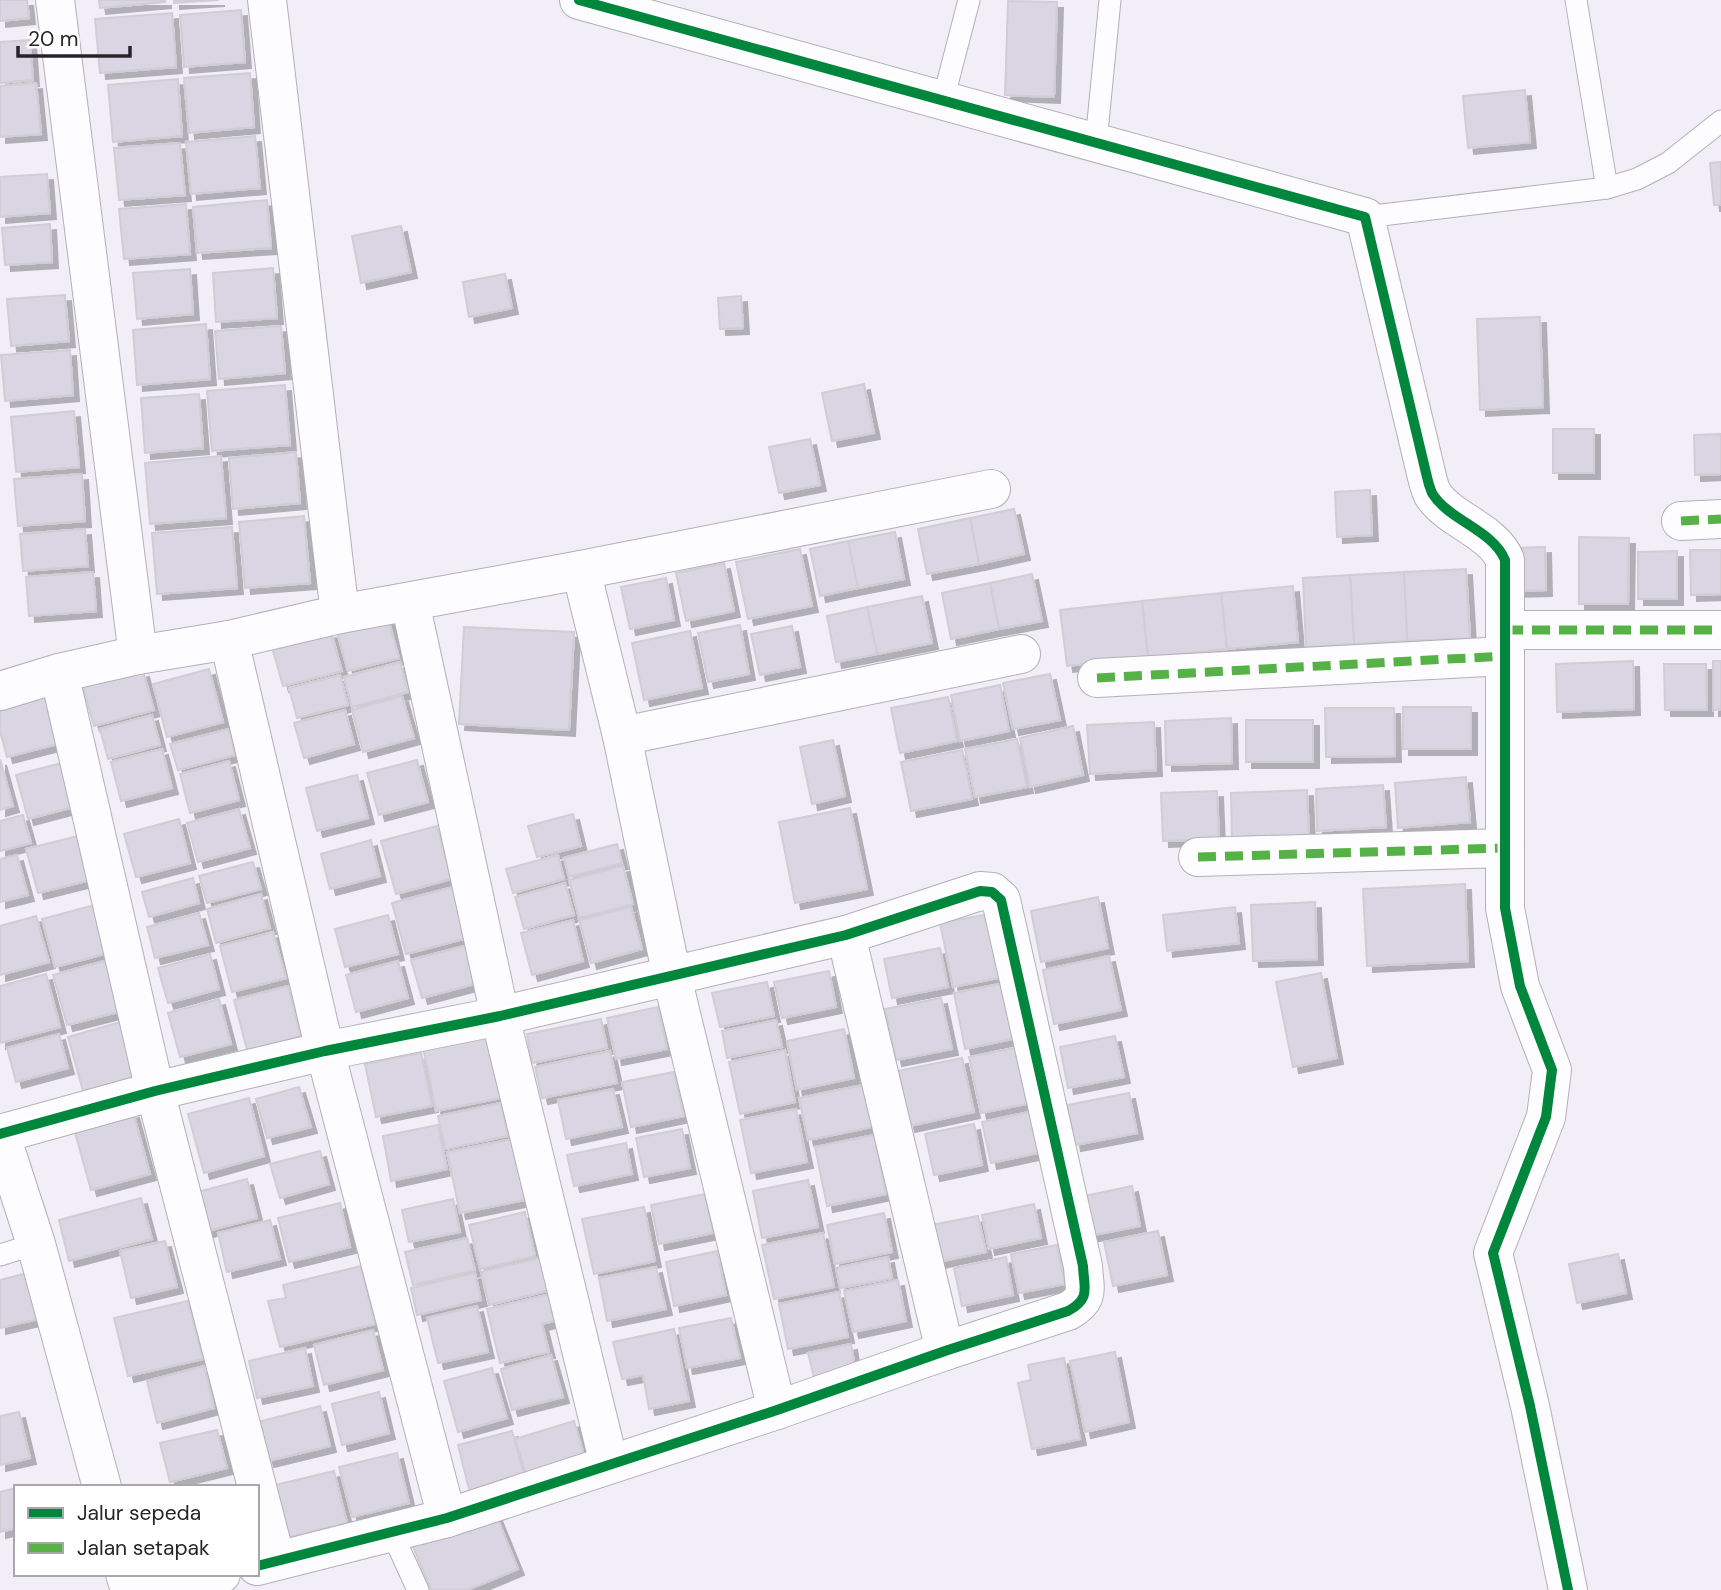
<svg xmlns="http://www.w3.org/2000/svg" width="1721" height="1590" font-family="'DM Sans',sans-serif">
	<style>
		.building { fill: #dad5e2; stroke: #d0cdd5; stroke-width: 2; filter: url(#shadow) }
		.lines { fill: none; stroke-linecap: round; stroke-linejoin: round }
		.service-casing { stroke: #b3b0b8; stroke-width: 23 }
		.minor-casing { stroke: #b3b0b8; stroke-width: 40 }
		.service { stroke: #fdfcfe; stroke-width: 21 }
		.minor { stroke: #fdfcfe; stroke-width: 38 }
		.quiet { stroke: #56b246; stroke-width: 9; stroke-dasharray: 18 9; stroke-linecap: butt }
		.cycleway-casing { stroke: #fff; stroke-width: 15 }
		.cycleway { stroke: #00873e; stroke-width: 10 }
	</style>
	<defs>
		<filter id="shadow"><feDropShadow dx="6" dy="6" stdDeviation="0" flood-color="#0004"/></filter>
	</defs>
	<rect width="100%" height="100%" fill="#f2eef8"/>
	<g class="building">
		<polygon points="0,0 27,0 29,18 0,21"/>
		<polygon points="99,0 165,0 165,2 100,8"/>
		<polygon points="174,0 219,0 174,3"/>
		<polygon points="1008,1 1057,2 1054,97 1005,95"/>
		<polygon points="241,10 245,62 184,67 180,15"/>
		<polygon points="172,13 176,67 100,73 95,19"/>
		<polygon points="30,40 33,80 0,83 0,42"/>
		<polygon points="250,73 254,127 189,133 184,78"/>
		<polygon points="178,79 182,136 113,142 108,85"/>
		<polygon points="36,83 41,134 0,137 0,86"/>
		<polygon points="1525,90 1530,142 1468,148 1463,96"/>
		<polygon points="255,136 260,188 191,194 186,142"/>
		<polygon points="180,143 185,195 119,200 114,148"/>
		<polygon points="1721,162 1721,205 1714,205 1710,163"/>
		<polygon points="47,174 50,213 0,217 0,177"/>
		<polygon points="267,200 271,248 197,253 193,207"/>
		<polygon points="186,204 190,254 124,259 119,209"/>
		<polygon points="50,224 52,262 5,265 2,228"/>
		<polygon points="401,226 411,272 361,283 352,236"/>
		<polygon points="273,268 277,318 216,322 213,273"/>
		<polygon points="190,269 193,314 137,319 133,273"/>
		<polygon points="505,274 512,308 469,317 463,282"/>
		<polygon points="65,295 69,341 11,346 7,299"/>
		<polygon points="741,296 743,328 720,329 718,298"/>
		<polygon points="1540,317 1543,407 1480,410 1477,319"/>
		<polygon points="206,324 210,379 137,385 133,330"/>
		<polygon points="281,326 285,373 219,379 215,331"/>
		<polygon points="70,350 73,395 5,401 1,355"/>
		<polygon points="864,384 874,433 832,441 822,393"/>
		<polygon points="285,385 290,445 212,451 207,391"/>
		<polygon points="199,394 203,448 145,453 141,398"/>
		<polygon points="74,411 79,467 16,472 11,417"/>
		<rect x="1553" y="429" width="41" height="44"/>
		<polygon points="1721,434 1721,474 1695,475 1694,435"/>
		<polygon points="810,439 820,485 779,493 769,447"/>
		<polygon points="296,452 300,503 233,509 229,458"/>
		<polygon points="221,456 226,518 150,524 145,463"/>
		<polygon points="82,474 85,521 18,526 14,479"/>
		<polygon points="1370,490 1372,535 1337,537 1335,492"/>
		<polygon points="1014,509 1024,554 979,564 970,518"/>
		<polygon points="304,516 310,583 245,588 239,522"/>
		<polygon points="970,518 979,564 927,574 918,529"/>
		<polygon points="232,527 237,588 157,594 152,533"/>
		<polygon points="85,529 88,566 23,571 20,534"/>
		<polygon points="895,532 904,579 858,588 848,541"/>
		<polygon points="1579,537 1629,538 1628,604 1579,604"/>
		<polygon points="848,541 858,588 820,596 810,549"/>
		<polygon points="1545,547 1546,590 1511,591 1510,548"/>
		<polygon points="800,549 812,606 748,619 736,562"/>
		<polygon points="1690,550 1721,550 1721,594 1691,595"/>
		<polygon points="1677,551 1677,599 1638,599 1638,552"/>
		<polygon points="724,563 734,611 686,621 676,573"/>
		<polygon points="1466,569 1470,638 1407,641 1404,572"/>
		<polygon points="93,572 96,611 29,616 26,577"/>
		<polygon points="1404,572 1407,641 1354,644 1350,575"/>
		<polygon points="1032,574 1042,621 999,629 990,583"/>
		<polygon points="1350,575 1354,644 1306,647 1303,578"/>
		<polygon points="666,578 674,620 630,629 621,587"/>
		<polygon points="990,583 999,629 951,639 942,593"/>
		<polygon points="1293,586 1298,642 1227,649 1221,593"/>
		<polygon points="1221,593 1227,649 1148,657 1142,601"/>
		<polygon points="922,596 932,643 877,654 867,607"/>
		<polygon points="1142,601 1148,657 1067,666 1060,610"/>
		<polygon points="867,607 877,654 836,662 827,616"/>
		<polygon points="388,618 399,658 348,671 337,632"/>
		<polygon points="740,625 749,674 708,682 698,633"/>
		<polygon points="792,626 800,667 760,675 751,634"/>
		<polygon points="464,627 574,632 569,730 459,724"/>
		<polygon points="690,631 702,688 644,700 632,643"/>
		<polygon points="331,632 342,671 283,686 272,647"/>
		<polygon points="1633,661 1634,709 1557,712 1556,664"/>
		<polygon points="1713,661 1721,661 1721,709 1713,710"/>
		<polygon points="400,662 408,692 352,707 344,677"/>
		<polygon points="1664,664 1706,664 1707,710 1665,710"/>
		<polygon points="209,669 223,722 167,737 153,684"/>
		<polygon points="143,671 154,710 94,726 83,687"/>
		<polygon points="1050,674 1060,720 1013,729 1003,683"/>
		<polygon points="340,675 348,705 297,718 289,688"/>
		<polygon points="1000,685 1009,731 960,741 951,695"/>
		<polygon points="48,694 61,743 7,757 0,731 0,707"/>
		<polygon points="402,696 414,738 363,752 352,710"/>
		<polygon points="948,697 957,741 900,753 891,708"/>
		<rect x="1403" y="707" width="68" height="42"/>
		<polygon points="1325,708 1394,708 1395,756 1326,757"/>
		<polygon points="345,710 354,744 304,758 294,723"/>
		<polygon points="152,715 160,745 108,759 100,729"/>
		<polygon points="1231,718 1232,763 1166,765 1165,721"/>
		<rect x="1246" y="720" width="67" height="42"/>
		<polygon points="1154,722 1156,770 1090,774 1087,725"/>
		<polygon points="1073,726 1083,775 1030,787 1020,738"/>
		<polygon points="229,729 235,755 178,770 170,744"/>
		<polygon points="1017,739 1027,787 975,797 965,749"/>
		<polygon points="833,740 845,796 812,804 800,747"/>
		<polygon points="162,749 172,788 121,801 111,762"/>
		<polygon points="962,750 972,799 911,811 901,762"/>
		<polygon points="0,759 13,806 0,810"/>
		<polygon points="417,760 428,802 379,815 367,773"/>
		<polygon points="229,761 239,800 190,813 180,774"/>
		<polygon points="65,762 77,806 28,819 16,775"/>
		<polygon points="357,775 368,818 317,831 306,788"/>
		<polygon points="1466,777 1470,822 1398,828 1395,783"/>
		<polygon points="1383,785 1386,827 1317,831 1316,789"/>
		<polygon points="1307,790 1309,837 1232,840 1231,793"/>
		<polygon points="1217,791 1219,839 1163,841 1161,793"/>
		<polygon points="850,808 867,889 795,903 779,822"/>
		<polygon points="239,809 250,848 198,862 187,823"/>
		<polygon points="573,814 581,846 537,857 528,826"/>
		<polygon points="23,815 31,843 0,851 0,821"/>
		<polygon points="179,819 190,863 136,877 124,834"/>
		<polygon points="437,826 451,879 396,894 381,841"/>
		<polygon points="82,835 94,879 38,893 26,849"/>
		<polygon points="371,840 380,876 330,889 321,854"/>
		<polygon points="617,844 622,863 569,877 564,858"/>
		<polygon points="17,855 28,895 0,902 0,859"/>
		<polygon points="558,855 564,879 513,893 506,869"/>
		<polygon points="253,862 261,889 207,903 199,876"/>
		<polygon points="623,866 633,904 579,918 569,880"/>
		<polygon points="193,878 199,903 149,917 142,892"/>
		<polygon points="565,883 574,915 524,929 515,897"/>
		<polygon points="1465,884 1468,961 1367,966 1363,889"/>
		<polygon points="453,887 467,938 406,954 392,903"/>
		<polygon points="261,894 270,928 216,943 207,909"/>
		<polygon points="1098,897 1108,948 1041,962 1031,911"/>
		<polygon points="1315,902 1317,959 1253,961 1251,905"/>
		<polygon points="95,905 108,953 55,967 42,919"/>
		<polygon points="631,907 642,949 591,963 579,920"/>
		<polygon points="1235,907 1239,943 1167,951 1163,915"/>
		<polygon points="199,913 208,945 155,958 147,927"/>
		<polygon points="995,913 1008,976 953,987 940,923"/>
		<polygon points="388,915 398,954 345,967 335,929"/>
		<polygon points="36,916 49,962 0,975 0,926"/>
		<polygon points="573,920 583,961 532,975 521,933"/>
		<polygon points="273,932 286,978 232,992 220,946"/>
		<polygon points="468,945 478,983 422,998 411,960"/>
		<polygon points="940,948 948,987 892,998 884,959"/>
		<polygon points="210,954 219,989 168,1003 158,968"/>
		<polygon points="1109,956 1121,1010 1054,1024 1043,970"/>
		<polygon points="108,960 122,1011 67,1025 53,975"/>
		<polygon points="398,961 408,998 356,1012 346,975"/>
		<polygon points="829,971 836,1007 782,1018 774,982"/>
		<polygon points="1321,973 1337,1058 1293,1067 1276,982"/>
		<polygon points="46,974 60,1027 0,1043 0,986"/>
		<polygon points="767,982 774,1016 720,1027 712,993"/>
		<polygon points="1010,982 1022,1037 965,1049 954,993"/>
		<polygon points="288,986 301,1036 247,1050 234,1000"/>
		<polygon points="941,998 952,1049 896,1060 885,1009"/>
		<polygon points="219,999 231,1044 180,1057 168,1013"/>
		<polygon points="658,1007 667,1049 616,1059 607,1018"/>
		<polygon points="601,1019 607,1048 532,1063 527,1034"/>
		<polygon points="776,1020 782,1047 727,1058 722,1031"/>
		<polygon points="124,1021 139,1076 83,1091 68,1037"/>
		<polygon points="844,1029 854,1078 797,1090 787,1041"/>
		<polygon points="59,1034 68,1068 16,1082 7,1048"/>
		<polygon points="487,1034 501,1098 436,1111 423,1047"/>
		<polygon points="1115,1036 1124,1077 1068,1088 1060,1047"/>
		<polygon points="1024,1046 1036,1102 981,1113 969,1057"/>
		<polygon points="785,1050 795,1102 740,1114 729,1062"/>
		<polygon points="610,1051 617,1083 542,1098 535,1067"/>
		<polygon points="421,1053 432,1106 376,1117 365,1064"/>
		<polygon points="962,1058 974,1112 909,1126 898,1071"/>
		<polygon points="674,1072 684,1116 631,1127 622,1082"/>
		<polygon points="863,1085 872,1127 808,1140 799,1098"/>
		<polygon points="299,1087 311,1127 267,1138 256,1099"/>
		<polygon points="613,1089 622,1127 566,1139 558,1100"/>
		<polygon points="1129,1093 1137,1133 1075,1145 1067,1105"/>
		<polygon points="249,1098 264,1156 204,1173 188,1114"/>
		<polygon points="501,1103 508,1136 445,1149 438,1116"/>
		<polygon points="796,1109 807,1162 751,1173 740,1120"/>
		<polygon points="1034,1111 1042,1152 991,1163 982,1122"/>
		<polygon points="133,1112 150,1174 91,1190 74,1129"/>
		<polygon points="974,1124 982,1165 934,1175 925,1134"/>
		<polygon points="438,1125 447,1169 391,1181 383,1136"/>
		<polygon points="682,1129 690,1168 644,1177 636,1138"/>
		<polygon points="874,1135 886,1194 827,1206 815,1147"/>
		<polygon points="518,1138 530,1199 460,1213 447,1152"/>
		<polygon points="626,1143 632,1174 574,1186 567,1155"/>
		<polygon points="320,1151 329,1184 280,1198 270,1164"/>
		<polygon points="247,1179 257,1218 196,1234 186,1195"/>
		<polygon points="808,1180 818,1227 762,1238 753,1191"/>
		<polygon points="1132,1186 1140,1226 1083,1237 1075,1198"/>
		<polygon points="705,1194 713,1233 659,1244 651,1205"/>
		<polygon points="141,1198 152,1239 69,1261 59,1220"/>
		<polygon points="453,1199 460,1232 409,1242 402,1210"/>
		<polygon points="340,1203 350,1247 289,1262 278,1218"/>
		<polygon points="1034,1204 1041,1238 989,1249 982,1215"/>
		<polygon points="644,1207 655,1261 594,1274 582,1219"/>
		<polygon points="525,1212 535,1256 480,1269 469,1225"/>
		<polygon points="884,1213 892,1252 835,1264 827,1225"/>
		<polygon points="978,1216 986,1252 933,1263 926,1226"/>
		<polygon points="270,1220 280,1259 227,1272 218,1233"/>
		<polygon points="1158,1231 1167,1275 1113,1286 1104,1242"/>
		<polygon points="823,1233 834,1287 774,1299 762,1245"/>
		<polygon points="467,1238 475,1270 413,1285 405,1252"/>
		<polygon points="165,1241 177,1287 131,1298 120,1251"/>
		<polygon points="1057,1245 1065,1284 1019,1293 1011,1254"/>
		<polygon points="717,1251 726,1295 674,1306 666,1262"/>
		<polygon points="1618,1254 1626,1293 1577,1303 1569,1264"/>
		<polygon points="544,1257 551,1290 489,1305 481,1272"/>
		<polygon points="888,1257 892,1278 840,1288 836,1268"/>
		<polygon points="1006,1257 1013,1295 962,1306 954,1268"/>
		<polygon points="361,1266 375,1324 280,1347 268,1301 286,1298 283,1285"/>
		<polygon points="656,1267 666,1309 607,1321 599,1278"/>
		<polygon points="31,1272 42,1318 0,1328 0,1280"/>
		<polygon points="475,1273 481,1300 417,1315 411,1288"/>
		<polygon points="898,1280 906,1321 853,1332 844,1291"/>
		<polygon points="839,1292 848,1337 788,1349 779,1304"/>
		<polygon points="555,1293 561,1319 542,1324 549,1352 500,1363 487,1309"/>
		<polygon points="188,1301 203,1359 128,1376 114,1318"/>
		<polygon points="477,1306 488,1352 438,1363 427,1318"/>
		<polygon points="731,1318 740,1358 687,1368 679,1328"/>
		<polygon points="674,1329 689,1401 649,1409 643,1375 622,1379 613,1342"/>
		<polygon points="373,1330 383,1370 324,1385 314,1345"/>
		<polygon points="851,1344 856,1373 815,1381 808,1353"/>
		<polygon points="305,1348 313,1386 257,1398 249,1361"/>
		<polygon points="1115,1352 1129,1422 1085,1432 1070,1361"/>
		<polygon points="551,1355 563,1397 512,1410 501,1369"/>
		<polygon points="1064,1358 1080,1439 1032,1449 1018,1383 1031,1380 1028,1365"/>
		<polygon points="204,1366 214,1408 157,1423 147,1381"/>
		<polygon points="492,1368 507,1418 458,1432 444,1381"/>
		<polygon points="379,1392 389,1433 342,1445 332,1404"/>
		<polygon points="320,1406 330,1446 268,1461 258,1422"/>
		<polygon points="19,1412 30,1458 0,1465 0,1416"/>
		<polygon points="574,1421 586,1462 528,1480 515,1439"/>
		<polygon points="217,1430 227,1468 170,1482 160,1443"/>
		<polygon points="512,1431 526,1482 471,1497 458,1445"/>
		<polygon points="397,1453 409,1503 352,1517 339,1467"/>
		<polygon points="334,1471 347,1523 285,1538 271,1486"/>
		<polygon points="16,1488 16,1528 0,1532 0,1492"/>
		<polygon points="494,1510 518,1569 467,1590 431,1590 412,1544"/>
	</g>
	<g class="lines">
		<g class="service-casing">
			<g id="service">
				<polyline points="1576,0 1607,188"/>
				<polyline points="943,100 969,0"/>
				<polyline points="1096,142 1110,0"/>
				<polyline points="1365,217 1607,188 1637,179 1668,163 1721,121"/>
				<polyline points="0,1255 36,1244"/>
				<polyline points="391,1531 418,1590"/>
			</g>
		</g>
		<g class="minor-casing">
			<g id="minor">
				<polyline points="55,0 138,655"/>
				<polyline points="267,0 340,614"/>
				<path d="M579 0 1365 217 1427 477C1428 482 1430 488 1432 493 1448 520 1493 530 1505 560V908L1520 986 1552 1070 1546 1117 1493 1253 1530 1406 1568 1590"/>
				<polyline points="1681,521 1721,519"/>
				<polyline points="581,570 622,736 672,977 777,1410"/>
				<polyline points="410,602 500,1016 609,1464"/>
				<polyline points="1505,630 1721,630"/>
				<polyline points="229,640 325,1051 447,1518"/>
				<polyline points="59,673 155,1091 257,1487"/>
				<polyline points="1097,678 1505,656"/>
				<polyline points="0,691 59,673 138,655 229,640 340,614 581,570 991,489"/>
				<polyline points="622,736 1021,654"/>
				<polyline points="1198,857 1505,848"/>
				<polyline points="846,935 945,1351"/>
				<polyline points="0,1133 36,1244 102,1487"/>
				<path d="M0 1134 155 1091 325 1051 500 1016 846 935 980 891 992 892 1001 900 1083 1266C1084 1289 1091 1298 1068 1311L945 1351 777 1410 447 1518 257 1566"/>
				<polyline points="257,1487 276,1561"/>
				<polyline points="125,1574 130,1590"/>
				<polyline points="155,1590 221,1574"/>
			</g>
		</g>
		<use href="#service" class="service"/>
		<use href="#minor" class="minor"/>
		<g class="quiet">
			<polyline points="1681,521 1721,519"/>
			<polyline points="1505,630 1721,630"/>
			<polyline points="1097,678 1505,656"/>
			<polyline points="1198,857 1505,848"/>
		</g>
		<g class="cycleway-casing">
			<g id="cycleway">
				<path d="M579 0 1365 217 1427 477C1428 482 1430 488 1432 493 1448 520 1493 530 1505 560V908L1520 986 1552 1070 1546 1117 1493 1253 1530 1406 1568 1590"/>
				<path d="M0 1134 155 1091 325 1051 500 1016 846 935 980 891 992 892 1001 900 1083 1266C1084 1289 1091 1298 1068 1311L945 1351 777 1410 447 1518 257 1566"/>
			</g>
		</g>
		<use href="#cycleway" class="cycleway"/>
	</g>
	<rect x="14" y="1485" width="245" height="91" fill="#ffffff" stroke="#a8a7aa" stroke-width="2"/>
	<rect x="28" y="1508" width="35" height="10" fill="#00873e" stroke="#a8a7aa" stroke-width="2"/>
	<text x="77" y="1520" font-size="21" fill="#26232a">Jalur sepeda</text>
	<rect x="28" y="1543" width="35" height="10" fill="#56b246" stroke="#a8a7aa" stroke-width="2"/>
	<text x="77" y="1555" font-size="21" fill="#26232a">Jalan setapak</text>
	<path d="M18 46v10h112v-10" fill="none" stroke="#26232a" stroke-width="3.5"/>
	<text x="28" y="46" font-size="21" fill="#26232a" stroke="#ffffff" stroke-width="5" paint-order="stroke">20 m</text>
</svg>
